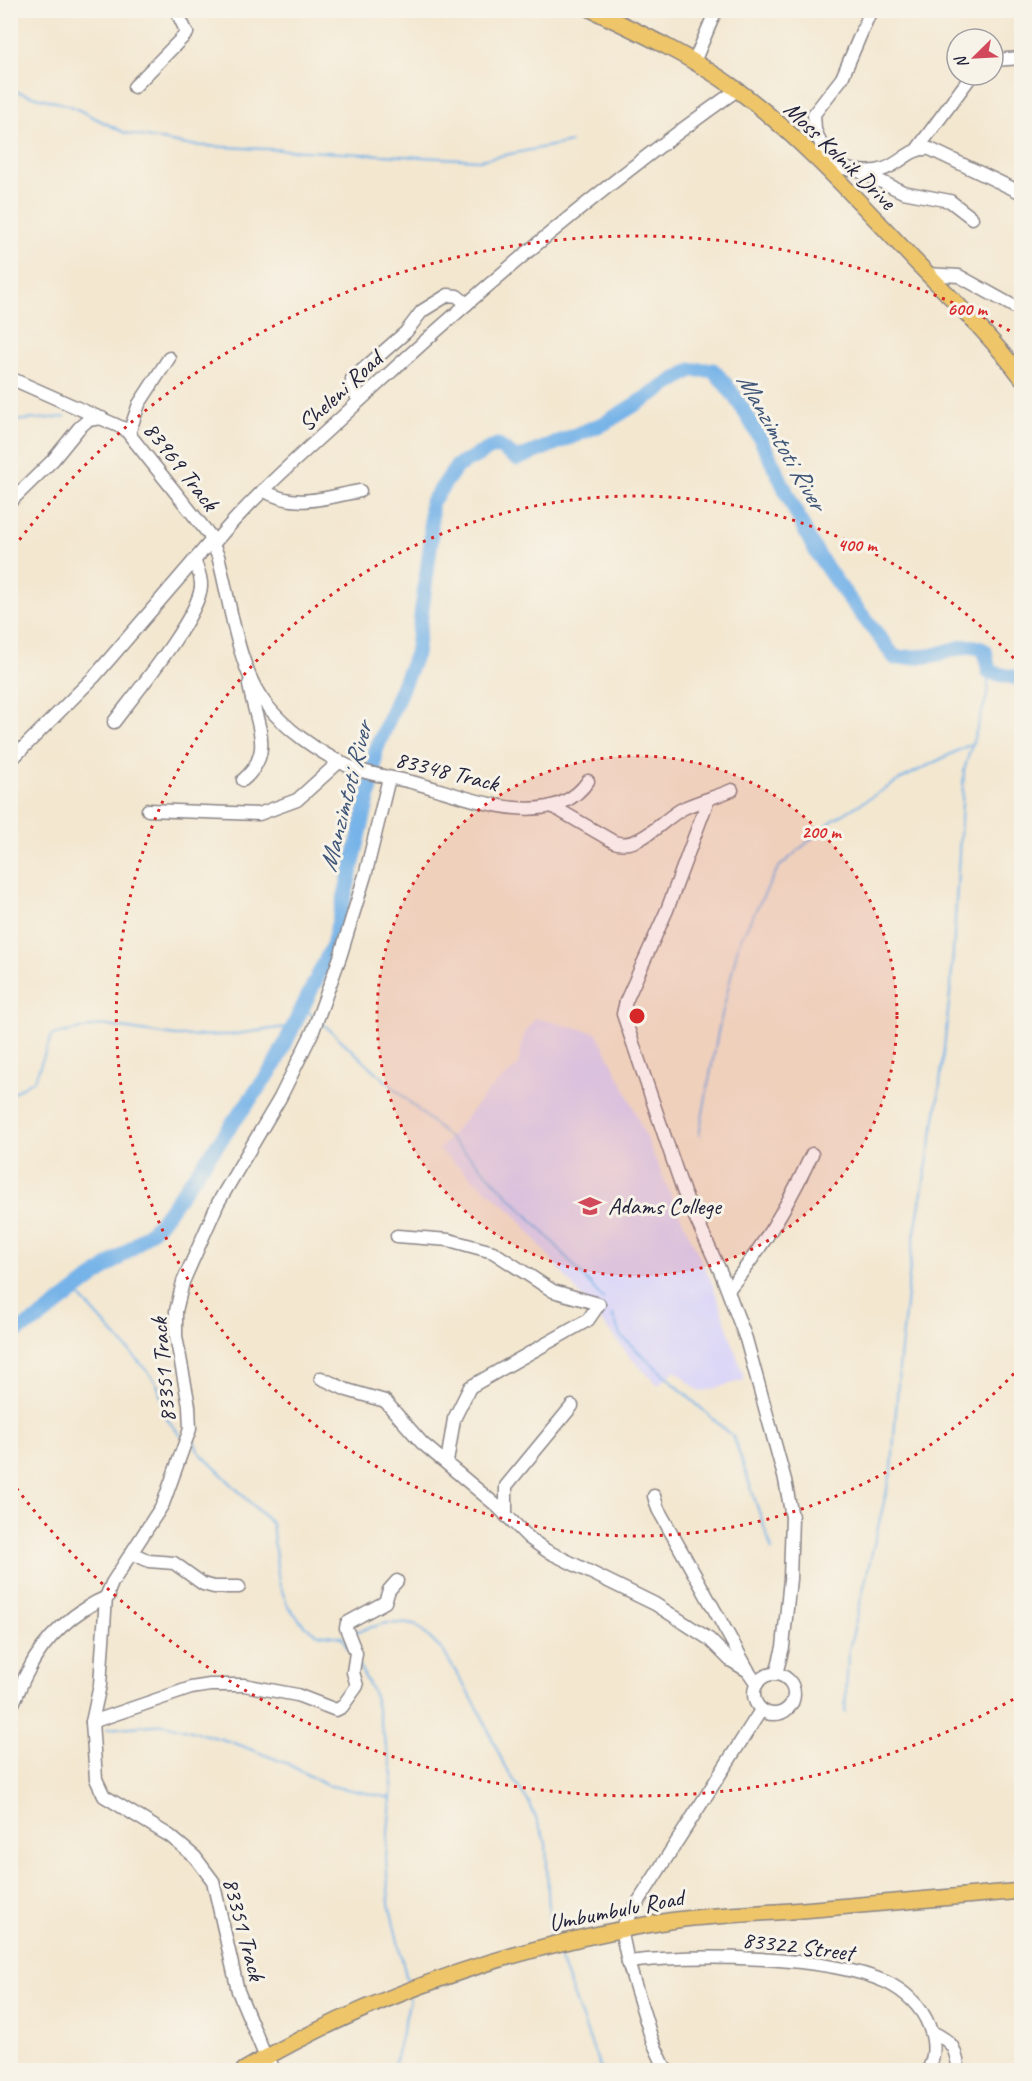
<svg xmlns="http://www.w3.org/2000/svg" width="1032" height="2081" font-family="Caveat,sans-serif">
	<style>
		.built { fill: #dbd6f7 }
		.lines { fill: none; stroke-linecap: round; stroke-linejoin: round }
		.stream { stroke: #76b3e8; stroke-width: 2 }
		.river { stroke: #76b3e8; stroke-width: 15 }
		.minor-casing { stroke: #8a8486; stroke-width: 15 }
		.major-casing { stroke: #8a8486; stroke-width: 18 }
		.minor { stroke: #fff; stroke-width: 12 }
		.major { stroke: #eec569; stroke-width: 15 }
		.ring { fill: none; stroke: #d62828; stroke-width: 3; stroke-dasharray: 3 6 }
		.labels { text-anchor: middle; stroke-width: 6; stroke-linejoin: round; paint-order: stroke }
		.street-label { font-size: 24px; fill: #22223b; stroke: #f7f3e8 }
		.poi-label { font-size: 24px; fill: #22223b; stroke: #f7f3e8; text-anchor: start }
		.water-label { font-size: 26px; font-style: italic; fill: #3f5578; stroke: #f7f3e8 }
		.centre { fill: #d62828; stroke: #f7f3e8; stroke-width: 3 }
		.ring-label { font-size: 18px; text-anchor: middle; font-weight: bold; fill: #d62828; stroke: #f7f3e8; stroke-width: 6; stroke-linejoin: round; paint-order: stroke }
	</style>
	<rect width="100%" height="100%" fill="#f7f3e8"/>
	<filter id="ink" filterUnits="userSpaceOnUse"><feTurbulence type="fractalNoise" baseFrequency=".0167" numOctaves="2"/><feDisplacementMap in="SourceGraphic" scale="12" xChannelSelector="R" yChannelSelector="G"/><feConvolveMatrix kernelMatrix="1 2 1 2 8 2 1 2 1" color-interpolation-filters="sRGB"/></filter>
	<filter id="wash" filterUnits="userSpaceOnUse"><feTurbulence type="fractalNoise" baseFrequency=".008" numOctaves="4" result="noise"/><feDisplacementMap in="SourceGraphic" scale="24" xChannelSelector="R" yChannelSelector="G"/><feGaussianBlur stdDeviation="1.35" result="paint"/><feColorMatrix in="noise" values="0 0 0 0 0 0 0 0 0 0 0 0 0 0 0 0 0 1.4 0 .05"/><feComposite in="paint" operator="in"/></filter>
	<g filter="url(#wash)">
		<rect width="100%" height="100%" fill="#f3e7d0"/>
		<polygon class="built" points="535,1018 597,1033 628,1095 672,1198 713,1285 745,1380 700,1392 675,1370 658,1385 631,1358 514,1213 439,1150 489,1090 518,1066 524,1035"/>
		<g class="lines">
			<g class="stream">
				<polyline points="10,90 71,106 125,133 187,145 480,160 571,142"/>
				<polyline points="10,421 65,417"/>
				<polyline points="303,1006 314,1017"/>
				<polyline points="321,1022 478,1164 553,1242 603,1299"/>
				<polyline points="10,1095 35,1079 52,1035 101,1025 176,1036 229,1035 293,1026"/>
				<polyline points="699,1135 718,1032 739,942 778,868 832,821 901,779 973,743"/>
				<polyline points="75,1291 149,1373 158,1386 167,1419 181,1436"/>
				<polyline points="612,1314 621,1336 734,1438 772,1550"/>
				<polyline points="192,1437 199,1452 272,1524 279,1583 288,1606 304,1625 318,1634 342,1637 348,1649"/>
				<polyline points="351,1633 386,1623 415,1624 443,1651 479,1710 505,1767 530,1804 546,1843 550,1938"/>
				<polyline points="359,1666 373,1692 393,1774 386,1858 389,1903 408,1985"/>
				<polyline points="845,1712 848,1654 892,1468 899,1368 912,1249 938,1101 951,985 964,770 987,696 989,672"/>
				<polyline points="106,1729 165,1724 232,1742 288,1764 326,1785 391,1798"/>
				<polyline points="557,1951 601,2070"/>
				<polyline points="393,2070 410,1999"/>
			</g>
			<path class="river" d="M10 1335 40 1318 133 1247 160 1223 273 1068 333 945 373 779 376 750 416 654 431 541V503L457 466 497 445 517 459 605 423 691 370H713C758 417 782 489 813 546 833 582 870 623 895 658 906 657 918 657 929 656 947 654 968 639 985 651L989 672 1022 679"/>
		</g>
	</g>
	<g filter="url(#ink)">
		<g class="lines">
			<g class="minor-casing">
				<g id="minor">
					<polyline points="993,60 1022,58"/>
					<polyline points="694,62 716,10"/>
					<polyline points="134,87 187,33 176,10"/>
					<polyline points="918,148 972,75"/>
					<path d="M819 161C838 167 865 176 884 169 902 163 910 147 930 149L1022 193"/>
					<polyline points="830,165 815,130 814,114 842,78 871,10"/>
					<polyline points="861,172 903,192 950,201 972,218"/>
					<polyline points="927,274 959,276 1022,311"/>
					<polyline points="10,378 125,429 215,542"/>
					<polyline points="359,401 352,387 352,379 406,332 422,311 448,295 457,296 467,304"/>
					<polyline points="129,433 139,404 169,358"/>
					<path d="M263 490C295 510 326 497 360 491"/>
					<polyline points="10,502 53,460 79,428 88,420 102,418"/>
					<path d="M211 541 218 556C230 600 237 667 265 703 285 729 318 752 348 766 371 776 395 777 419 784 468 797 552 834 588 781"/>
					<path d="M114 722C135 694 198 618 201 587 202 577 197 568 194 560"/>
					<path d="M10 761 94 677 211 541 215 542C257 492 307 450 355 405 475 293 602 185 737 90"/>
					<path d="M243 780C277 751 254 721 249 684"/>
					<polyline points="708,800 667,910 626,1001 623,1014 684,1193 721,1273 746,1339 785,1480 792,1517 790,1579 783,1647 776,1674"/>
					<path d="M552 806 614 842C640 851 663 818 684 808 699 801 716 797 732 790"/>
					<polyline points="148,810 259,814 297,800 340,761"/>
					<polyline points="397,1236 449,1240 493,1252 553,1291 599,1304 588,1320 470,1387 454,1419 447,1462"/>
					<path d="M728 1290C762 1249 789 1203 812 1154"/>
					<polyline points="321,1378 347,1390 385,1401 422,1443 497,1506 529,1538 547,1551 655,1604 709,1639 730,1660 748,1671 757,1684"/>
					<polyline points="654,1496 658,1509 748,1670"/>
					<polyline points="506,1516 506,1486 572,1406"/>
					<polyline points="132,1553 149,1561 174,1563 203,1584 214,1587 239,1587"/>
					<circle cx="774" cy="1694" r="20"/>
					<path d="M10 1709C17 1697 21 1683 28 1671 44 1638 75 1610 109 1596"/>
					<path d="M761 1710 621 1929 628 1962C694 1954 825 1955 886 1982 905 1991 922 2007 929 2026 935 2041 935 2057 928 2070"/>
					<polyline points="92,1722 191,1688 210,1685 244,1685 297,1695 336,1710 342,1707 357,1686 353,1672 356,1653 346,1628 347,1623 385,1602 389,1590 397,1581"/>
					<polyline points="628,1962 652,2040 666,2070"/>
					<path d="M932 2032C953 2042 955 2047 959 2070"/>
					<polyline points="275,2070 266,2058 238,1991 213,1881 195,1857 170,1836 104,1796 96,1779 92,1722 100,1685 106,1597 112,1583 163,1504 190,1429 189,1406 176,1336 176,1311 183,1282 218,1203 280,1098 313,1031 340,957 366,872 389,778"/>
				</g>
			</g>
			<g class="major-casing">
				<g id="major">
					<path d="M592 10C641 33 692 57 736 89 799 135 863 206 917 263 953 300 991 336 1022 378"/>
					<path d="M244 2070C375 1993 519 1945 669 1921 709 1915 750 1914 791 1911 868 1904 945 1897 1022 1891"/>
				</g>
			</g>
			<use href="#minor" class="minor"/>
			<use href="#major" class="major"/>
		</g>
	</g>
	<circle cx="637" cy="1016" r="260" fill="#d62828" fill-opacity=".12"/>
	<g class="ring">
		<circle cx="637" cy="1016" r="260"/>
		<path d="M1020 1367A520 520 0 1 1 1020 665"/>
		<path d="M1021 1695A780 780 0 0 1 14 1485M14 547A780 780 0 0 1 1021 337"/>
	</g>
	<defs>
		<g id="school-bare" transform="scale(1.8)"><path d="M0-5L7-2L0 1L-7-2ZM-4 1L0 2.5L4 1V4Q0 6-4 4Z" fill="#d1495b" stroke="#f7f3e8" stroke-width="2.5" paint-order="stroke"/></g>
	</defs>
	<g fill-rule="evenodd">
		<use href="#school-bare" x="590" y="1206"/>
	</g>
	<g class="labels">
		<g class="street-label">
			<text transform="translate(840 155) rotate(44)" y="8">Moss Kolnik Drive</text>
			<text transform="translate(340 391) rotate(-43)" y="8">Sheleni Road</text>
			<text transform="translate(181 466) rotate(52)" y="8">83969 Track</text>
			<text transform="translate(447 771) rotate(14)" y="8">83348 Track</text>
			<text transform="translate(163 1370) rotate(-95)" y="8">83351 Track</text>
			<text transform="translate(616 1910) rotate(-11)" y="8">Umbumbulu Road</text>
			<text transform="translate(244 1929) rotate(75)" y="8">83351 Track</text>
			<text transform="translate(798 1946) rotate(7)" y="8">83322 Street</text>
		</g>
		<g class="poi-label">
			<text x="608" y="1214">Adams College</text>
		</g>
		<g class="water-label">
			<text transform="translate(782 441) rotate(60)" y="9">Manzimtoti River</text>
			<text transform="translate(345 797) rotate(-76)" y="9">Manzimtoti River</text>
		</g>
	</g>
	<circle cx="637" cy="1016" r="9" class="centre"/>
	<g class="ring-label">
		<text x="967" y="315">600 m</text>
		<text x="857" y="551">400 m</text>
		<text x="821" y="838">200 m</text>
	</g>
	<rect width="1032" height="2081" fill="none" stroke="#f7f3e8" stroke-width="36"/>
	<g transform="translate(975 57) rotate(246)"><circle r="28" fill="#f7f3e8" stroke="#a29fa3" stroke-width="1.5"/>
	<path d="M0-4.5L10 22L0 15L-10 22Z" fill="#d1495b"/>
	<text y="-9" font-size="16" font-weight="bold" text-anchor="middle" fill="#22223b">N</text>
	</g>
</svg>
